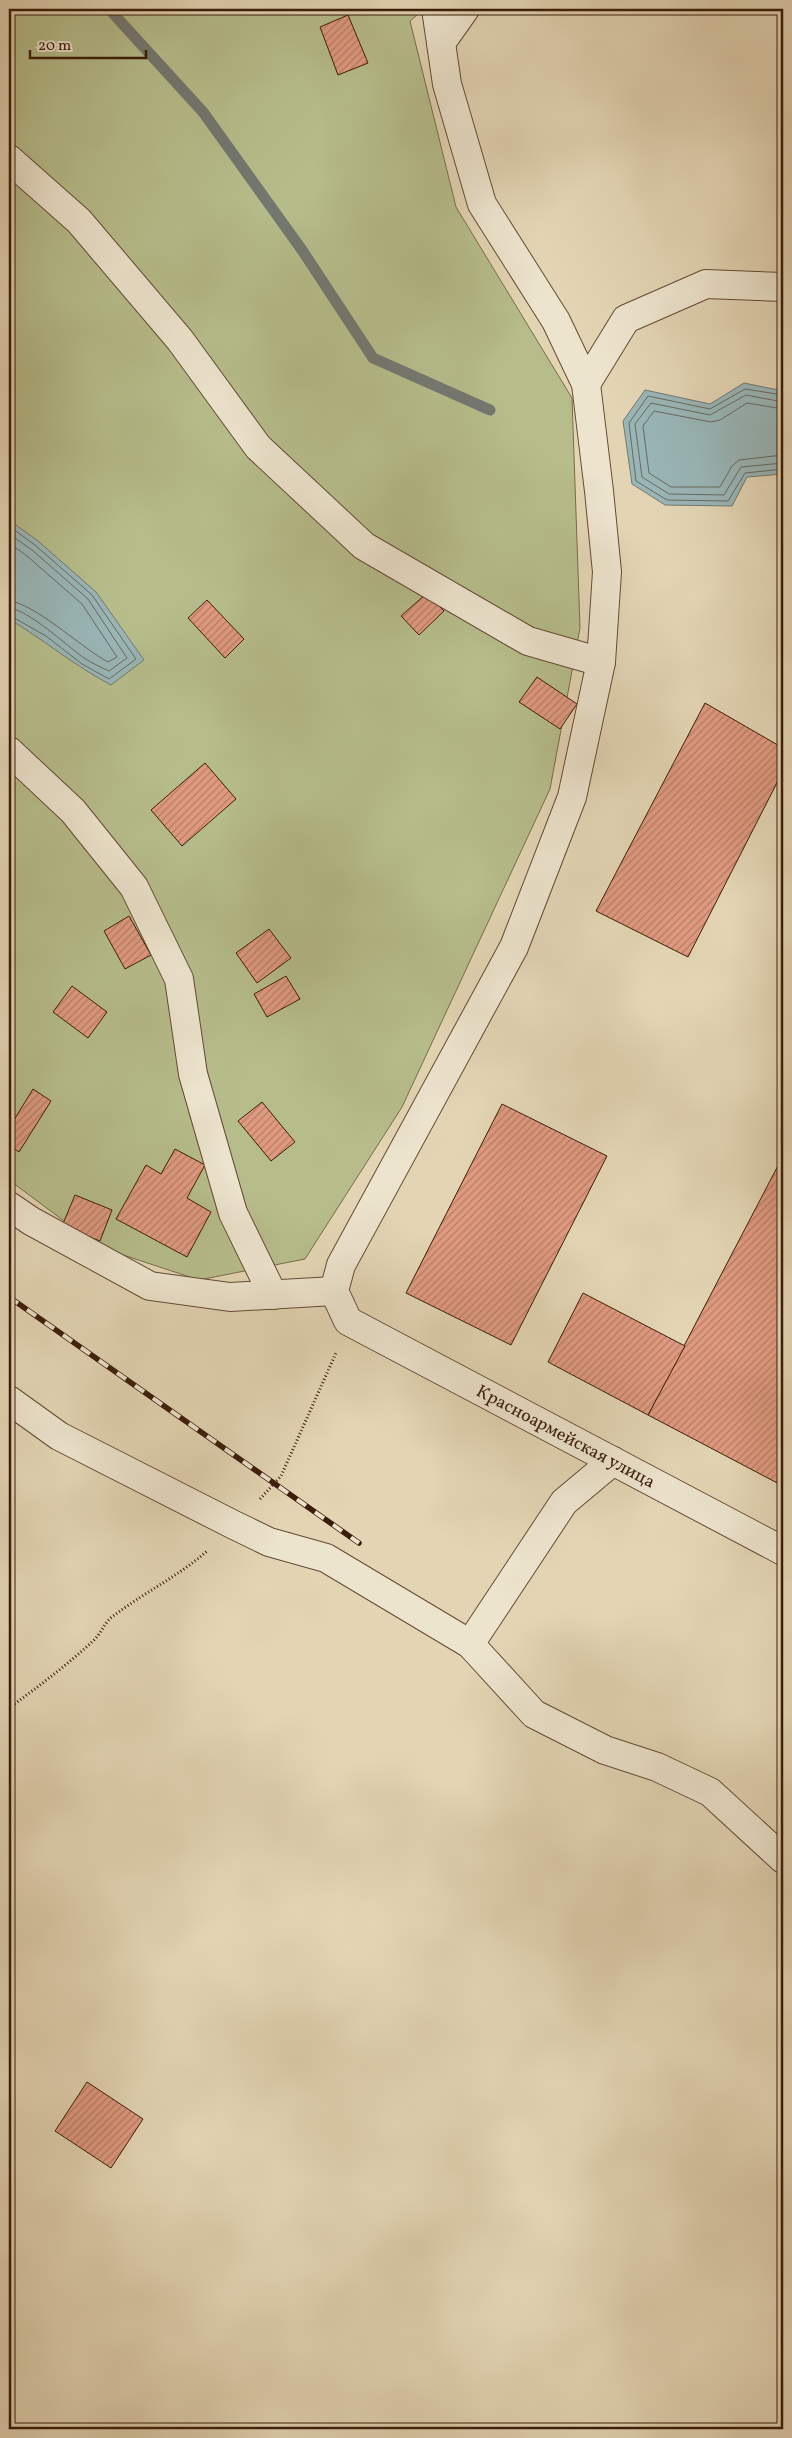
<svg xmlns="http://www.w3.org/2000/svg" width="792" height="2438" font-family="Vollkorn,serif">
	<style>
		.green { fill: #b6bd8b; stroke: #786c4a }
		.water { fill: #99b6b7; stroke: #737871 }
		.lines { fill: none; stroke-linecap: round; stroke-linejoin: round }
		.shore { stroke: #6a6960; stroke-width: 1 }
		.stream { stroke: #737871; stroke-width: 11 }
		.building { fill: url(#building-hatch); stroke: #3b1c09 }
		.minor-casing { stroke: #654a34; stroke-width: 30 }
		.path { stroke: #3b1c09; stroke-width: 3; stroke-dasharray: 1 2.5; stroke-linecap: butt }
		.minor { stroke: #ede4ce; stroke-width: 28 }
		.rail-casing { stroke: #3b1c09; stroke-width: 5.5 }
		.rail { stroke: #ede4ce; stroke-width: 4; stroke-dasharray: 11; stroke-linecap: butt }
		.labels { text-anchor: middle; stroke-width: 4; stroke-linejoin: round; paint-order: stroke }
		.street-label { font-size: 18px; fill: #3b1c09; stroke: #ede4ce }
	</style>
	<defs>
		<pattern id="building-hatch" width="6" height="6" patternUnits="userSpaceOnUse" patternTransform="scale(1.25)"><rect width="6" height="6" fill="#e09a80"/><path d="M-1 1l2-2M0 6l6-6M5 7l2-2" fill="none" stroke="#b77d67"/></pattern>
	</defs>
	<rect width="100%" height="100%" fill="#e3d5b4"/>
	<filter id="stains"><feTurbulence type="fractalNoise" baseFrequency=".004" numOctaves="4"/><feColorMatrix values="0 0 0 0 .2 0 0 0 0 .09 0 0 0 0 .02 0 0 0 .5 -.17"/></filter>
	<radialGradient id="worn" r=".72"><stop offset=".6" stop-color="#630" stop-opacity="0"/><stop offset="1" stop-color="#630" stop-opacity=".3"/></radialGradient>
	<polygon class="green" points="9,9 424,9 410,21 456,207 572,398 580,628 550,789 402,1107 305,1259 199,1280 99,1247 9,1180"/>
	<g class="water">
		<polygon points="744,383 783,391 783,474 747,477 732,506 665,505 632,484 623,421 645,390 710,404"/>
		<path d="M9 520 38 541 96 592 144 660 111 685C75 666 44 640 9 619Z"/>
	</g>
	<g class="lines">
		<g class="shore">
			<polyline points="783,395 745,389 710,409 648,396 629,423 636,481 667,500 728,501 745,473 783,469"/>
			<polyline points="783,402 746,395 710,415 651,403 635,424 642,477 669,494 724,495 741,467 783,463"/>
			<polyline points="783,409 747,403 720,420 711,422 654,411 643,426 649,473 671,487 720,487 732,466 739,460 783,455"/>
			<polyline points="9,526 35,545 92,595 136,659 109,679 82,664 46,636 9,615"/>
			<path d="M9 534 32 550 88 599 127 658 109 671C100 667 92 663 84 658 67 646 29 610 9 608"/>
			<path d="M9 543 27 556 82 604 117 657 108 662C83 649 33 602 9 601"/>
		</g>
		<polyline class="stream" points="109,9 203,112 302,250 373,358 490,410"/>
	</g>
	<g class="building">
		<polygon points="348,15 368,63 338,75 320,27"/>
		<polygon points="427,593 444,611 419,635 401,616"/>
		<polygon points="207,600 244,639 225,658 188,618"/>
		<polygon points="537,677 577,704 560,729 519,702"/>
		<polygon points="705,703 783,748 783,771 688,957 596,911"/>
		<polygon points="205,763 236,799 182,846 151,810"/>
		<polygon points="129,916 151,955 125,969 104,931"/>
		<polygon points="269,929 291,958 257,983 236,953"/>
		<polygon points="286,976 300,999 267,1017 254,994"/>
		<polygon points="72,986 107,1012 88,1038 53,1012"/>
		<polygon points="33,1089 51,1101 19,1152 9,1145 9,1128"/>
		<polygon points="262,1102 295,1142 271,1161 238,1121"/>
		<polygon points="502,1104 607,1156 511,1345 406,1293"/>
		<polygon points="175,1149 205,1165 187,1198 211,1212 187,1257 116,1219 146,1165 161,1174"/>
		<polygon points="783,1156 783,1486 648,1415"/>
		<polygon points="75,1195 112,1210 100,1241 62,1226"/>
		<polygon points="583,1293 685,1346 648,1415 548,1362"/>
		<polygon points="87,2082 143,2119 111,2168 55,2131"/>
	</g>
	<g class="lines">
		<g class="minor-casing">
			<g id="minor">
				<polyline points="436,9 447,84 482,204 556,321 586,384 599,491 607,572 601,662 572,797 514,947 341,1265 334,1291 348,1321 783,1551"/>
				<polyline points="441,43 465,9"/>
				<polyline points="9,159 79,221 180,340 258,447 364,546 528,641 601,662"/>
				<polyline points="586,384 626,319 706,284 783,287"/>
				<polyline points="9,751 73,811 134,887 179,979 193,1074 233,1213 273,1295"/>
				<polyline points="9,1206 31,1221 150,1286 230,1297 334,1291"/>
				<polyline points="9,1400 59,1436 234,1525 269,1542 326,1558 470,1644"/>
				<polyline points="613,1461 564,1502 470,1644 534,1714 605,1750 657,1767 710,1792 783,1859"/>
			</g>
		</g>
		<g class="path">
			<polyline points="260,1499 281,1476 336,1353"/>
			<path d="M9 1708C38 1687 67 1665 93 1641 101 1634 104 1623 112 1617 143 1593 179 1576 207 1551"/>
		</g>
		<use href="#minor" class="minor"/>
		<g class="rail-casing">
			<polyline id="rail" points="9,1297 359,1543"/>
		</g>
		<use href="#rail" class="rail"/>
	</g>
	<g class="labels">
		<g class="street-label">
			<text transform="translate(566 1436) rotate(28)" y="6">Красноармейская улица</text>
		</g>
	</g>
	<rect width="792" height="2438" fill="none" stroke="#e3d5b4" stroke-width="30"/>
	<rect x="10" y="10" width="772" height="2418" fill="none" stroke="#3b1c09" stroke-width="2.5"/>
	<rect x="15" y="15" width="762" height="2408" fill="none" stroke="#3b1c09"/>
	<path d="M30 50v8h116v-8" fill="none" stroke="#3b1c09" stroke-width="2.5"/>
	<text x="38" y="50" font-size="15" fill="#3b1c09" stroke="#ede4ce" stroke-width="4" paint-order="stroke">20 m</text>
	<rect width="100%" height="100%" filter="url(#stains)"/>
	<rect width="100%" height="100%" fill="url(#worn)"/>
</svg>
